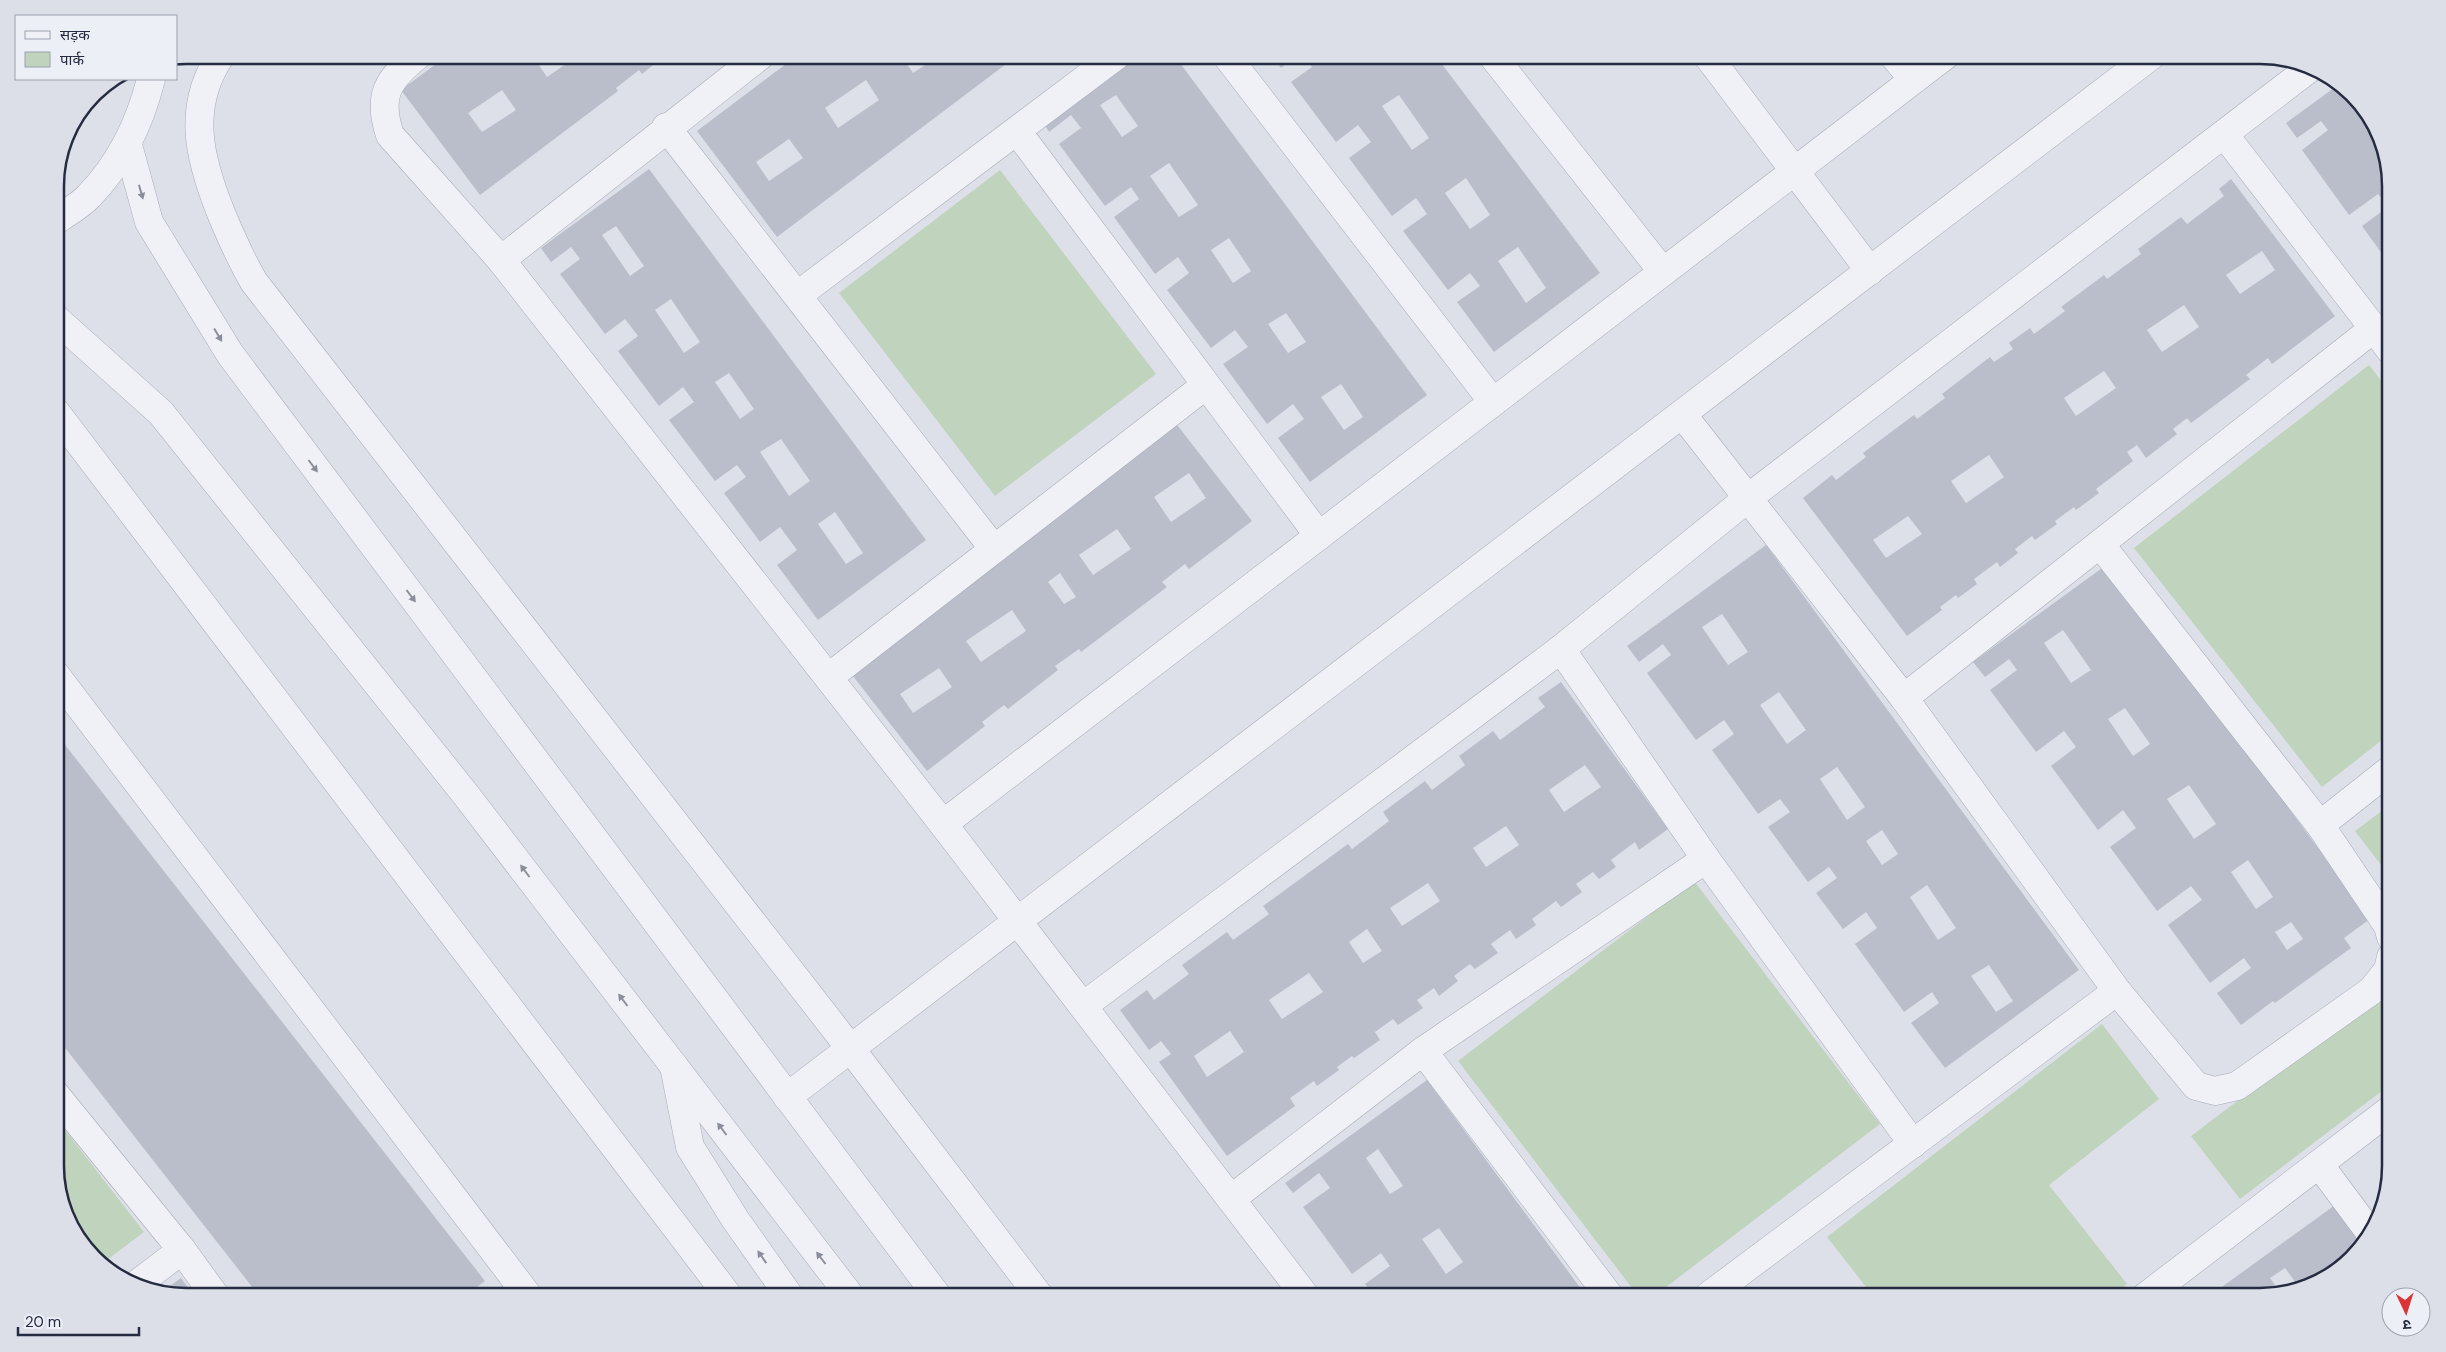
<svg xmlns="http://www.w3.org/2000/svg" width="2446" height="1352" font-family="'DM Sans','Noto Sans Devanagari',sans-serif">
	<style>
		.green { fill: #bfd3bd }
		.building { fill: #babecb; fill-rule: evenodd }
		.lines { fill: none; stroke-linecap: round; stroke-linejoin: round }
		.minor-casing { stroke: #a6aab6; stroke-width: 29 }
		.tertiary-casing { stroke: #a6aab6; stroke-width: 29 }
		.minor { stroke: #f0f1f6; stroke-width: 28 }
		.tertiary { stroke: #f0f1f6; stroke-width: 28 }
		.oneway { fill: #8a8e9b }
		.rim { fill: none; stroke: #252b40; stroke-width: 2.5 }
	</style>
	<rect width="100%" height="100%" fill="#dde0e8"/>
	<g class="green">
		<polygon points="1000,170 1156,374 995,496 839,293"/>
		<polygon points="2369,365 2391,393 2391,733 2322,787 2134,548"/>
		<polygon points="2391,804 2391,878 2355,831"/>
		<polygon points="1694,881 1880,1124 1653,1297 1639,1297 1458,1061"/>
		<polygon points="2391,985 2391,1084 2240,1199 2191,1136"/>
		<polygon points="2102,1024 2159,1099 2049,1185 2127,1284 2111,1297 1874,1297 1827,1237"/>
		<polygon points="55,1117 144,1232 103,1263 77,1238 55,1174"/>
	</g>
	<g class="building">
		<path d="M448 55H539L534 58 547 77 579 55H666L642 74 639 70 616 88 618 91 480 195 401 90ZM502 90 516 110 482 132 468 113Z"/>
		<path d="M798 55H901L913 73 940 55H1018L777 237 697 131ZM866 80 879 100 838 128 825 108ZM789 139 803 158 769 181 756 162Z"/>
		<path d="M1133 55H1174L1427 395 1310 482 1278 438 1304 419 1293 404 1267 424 1223 364 1248 347 1235 330 1211 348 1167 290 1189 273 1178 257 1155 274 1114 217 1139 199 1131 187 1105 206 1059 144 1081 128 1071 115 1049 132 1043 122ZM1116 95 1138 126 1122 137 1100 105ZM1169 163 1198 205 1179 217 1150 176ZM1229 238 1251 271 1233 283 1211 250ZM1286 313 1306 342 1288 353 1268 324ZM1341 384 1363 417 1344 430 1321 397Z"/>
		<polygon points="1271,55 1299,55 1281,68"/>
		<path d="M1304 55H1435L1600 273 1494 352 1457 302 1480 286 1470 273 1448 290 1403 231 1427 214 1416 198 1392 216 1349 158 1371 142 1358 125 1336 142 1291 82 1312 67ZM1399 95 1429 138 1412 150 1382 106ZM1466 178 1490 215 1470 229 1445 193ZM1518 247 1546 288 1526 303 1498 261Z"/>
		<polygon points="2338,85 2369,114 2391,178 2391,266 2362,226 2388,207 2378,194 2349,215 2302,150 2328,130 2321,121 2297,138 2286,123"/>
		<path d="M649 169 926 540 818 620 777 565 797 550 780 527 760 542 724 493 746 477 737 465 715 481 669 420 694 402 683 387 659 406 618 351 638 336 625 319 605 334 560 274 580 259 571 247 551 262 541 248ZM616 226 644 266 630 276 602 235ZM671 299 700 342 684 353 655 310ZM729 373 754 409 740 419 715 382ZM781 439 810 481 789 496 760 452ZM835 512 863 553 846 564 818 524Z"/>
		<path d="M2231 179 2335 316 2272 364 2268 358 2246 375 2250 379 2191 423 2187 418 2173 429 2177 434 2146 458 2137 445 2127 452 2133 461 2096 489 2099 493 2076 510 2074 507 2055 521 2057 524 2035 540 2032 536 2015 549 2018 553 2000 567 1997 562 1974 579 1977 584 1958 598 1956 595 1940 607 1942 610 1907 636 1803 498 1832 475 1836 480 1866 457 1863 453 1914 415 1917 419 1945 398 1942 394 1990 357 1994 362 2013 349 2009 343 2030 328 2034 334 2065 311 2061 307 2104 275 2107 279 2141 254 2138 249 2181 217 2187 224 2224 196 2219 189ZM2262 251 2275 270 2240 294 2226 275ZM2184 305 2199 327 2162 352 2147 330ZM2104 371 2116 388 2076 416 2064 398ZM1989 455 2004 477 1966 503 1951 481ZM1908 516 1922 534 1886 558 1873 540Z"/>
		<path d="M1174 421 1252 521 1189 569 1185 564 1162 582 1167 587 1081 652 1079 649 1055 666 1058 670 1008 709 1004 705 982 722 985 726 927 771 849 671ZM1189 473 1206 498 1171 522 1154 497ZM1117 529 1131 549 1093 575 1079 555ZM1060 573 1076 597 1064 604 1048 582ZM1012 610 1026 631 981 662 966 641ZM939 668 952 687 913 713 900 694Z"/>
		<path d="M1766 545 2079 970 1945 1068 1911 1023 1939 1003 1932 992 1904 1012 1855 944 1877 928 1866 912 1843 929 1816 893 1837 878 1829 867 1808 882 1768 827 1790 812 1780 799 1758 814 1712 750 1734 734 1724 720 1696 740 1647 673 1671 655 1663 644 1639 662 1627 646ZM1722 614 1748 652 1728 665 1702 627ZM1779 692 1806 730 1787 744 1760 705ZM1837 767 1865 807 1847 820 1820 779ZM1882 830 1898 854 1882 865 1866 841ZM1927 885 1956 928 1938 940 1910 897ZM1989 965 2013 1001 1996 1012 1971 976Z"/>
		<path d="M2109 563 2370 919 2344 938 2351 948 2275 1003 2273 1001 2241 1025 2217 993 2251 968 2244 958 2210 983 2168 925 2202 900 2191 886 2157 911 2110 847 2136 828 2123 810 2098 830 2051 766 2076 747 2064 731 2036 752 1990 690 2017 670 2009 659 1985 677 1973 662ZM2063 630 2091 670 2071 683 2044 643ZM2125 708 2150 744 2133 756 2108 719ZM2189 785 2216 824 2194 839 2167 799ZM2248 860 2273 897 2256 909 2231 872ZM2291 922 2303 939 2287 950 2275 932Z"/>
		<path d="M1561 682 1668 829 1639 850 1635 842 1611 860 1616 867 1599 879 1593 872 1576 884 1582 892 1561 907 1556 901 1532 919 1536 925 1516 939 1510 930 1491 944 1498 953 1475 969 1470 964 1454 976 1458 981 1439 996 1434 988 1417 1000 1423 1008 1398 1025 1393 1019 1375 1032 1380 1040 1354 1058 1352 1056 1337 1067 1339 1070 1317 1086 1314 1081 1290 1098 1295 1106 1227 1156 1159 1062 1171 1054 1161 1041 1149 1050 1120 1010 1147 990 1154 1000 1189 974 1182 965 1227 932 1233 940 1269 914 1263 906 1348 844 1352 849 1389 821 1383 812 1425 781 1432 790 1465 765 1459 756 1493 731 1500 740 1545 707 1538 698ZM1585 765 1601 787 1564 812 1549 790ZM1506 826 1519 845 1486 867 1473 848ZM1428 883 1440 901 1402 926 1390 908ZM1367 929 1382 951 1363 963 1349 942ZM1309 973 1323 992 1282 1019 1269 1000ZM1230 1031 1244 1052 1207 1077 1194 1056Z"/>
		<polygon points="55,732 485,1281 464,1297 260,1297 55,1035"/>
		<path d="M1427 1080 1587 1297H1375L1365 1284 1390 1266 1381 1253 1352 1274 1303 1207 1330 1188 1319 1173 1293 1193 1285 1183ZM1378 1149 1403 1186 1390 1194 1366 1158ZM1439 1228 1463 1262 1446 1274 1422 1239Z"/>
		<polygon points="2342,1200 2368,1237 2326,1279 2299,1287 2285,1268 2270,1278 2280,1292 2260,1297 2208,1297"/>
		<polygon points="181,1278 195,1297 163,1291"/>
	</g>
	<g class="lines">
		<g class="minor-casing">
			<g id="minor">
				<path d="M221 55C186 107 199 158 221 213 231 237 241 260 254 282L850 1048 1040 1297"/>
				<path d="M418 55C387 80 377 96 390 135L501 260 943 824 1306 1297"/>
				<polyline points="1226,55 1493,402"/>
				<polyline points="1492,55 1663,272"/>
				<polyline points="1707,55 1870,271"/>
				<polyline points="1893,55 1913,79"/>
				<polyline points="666,127 994,549"/>
				<polyline points="1017,131 1319,536"/>
				<polyline points="2224,134 2391,351"/>
				<polyline points="501,260 761,55"/>
				<polyline points="798,295 1117,55"/>
				<polyline points="55,411 729,1297"/>
				<polyline points="1682,414 1904,698 2117,991 2196,1086 2215,1091 2237,1086 2371,991 2388,970 2391,957"/>
				<polyline points="2100,544 2320,825 2388,926 2391,937"/>
				<polyline points="1561,649 1706,859 1913,1144"/>
				<polyline points="55,674 529,1297"/>
				<polyline points="829,677 1206,385"/>
				<polyline points="1904,698 2373,329"/>
				<polyline points="943,824 1946,55"/>
				<polyline points="2320,825 2391,769"/>
				<polyline points="1083,1006 1561,649 1748,498 2310,68"/>
				<polyline points="1423,1051 1610,1297"/>
				<polyline points="674,1066 690,1147 735,1219 790,1297"/>
				<polyline points="55,1094 182,1250 216,1297"/>
				<polyline points="787,1097 2152,55"/>
				<polyline points="2319,1164 2371,1234"/>
				<polyline points="1231,1199 1423,1051 1706,859"/>
				<polyline points="137,1284 182,1250"/>
				<polyline points="1707,1297 2117,991"/>
				<polyline points="2145,1297 2391,1109"/>
			</g>
		</g>
		<g class="tertiary-casing">
			<g id="tertiary">
				<polyline points="128,145 149,222 230,354 938,1297"/>
				<path d="M55 221C66 213 80 206 89 196 121 163 140 123 151 79"/>
				<polyline points="55,318 161,413 466,795 851,1297"/>
			</g>
		</g>
		<use href="#minor" class="minor"/>
		<use href="#tertiary" class="tertiary"/>
	</g>
	<defs><path id="oneway-solid" d="M-6-.8H1V-3.2L6.5 0L1 3.2V.8H-6Z" transform="scale(1.25)"/></defs>
	<g class="oneway">
		<use href="#oneway-solid" transform="translate(141 192) rotate(74)"/>
		<use href="#oneway-solid" transform="translate(218 335) rotate(59)"/>
		<use href="#oneway-solid" transform="translate(313 466) rotate(53)"/>
		<use href="#oneway-solid" transform="translate(411 596) rotate(53)"/>
		<use href="#oneway-solid" transform="translate(525 871) rotate(-127)"/>
		<use href="#oneway-solid" transform="translate(623 1000) rotate(-127)"/>
		<use href="#oneway-solid" transform="translate(722 1129) rotate(-127)"/>
		<use href="#oneway-solid" transform="translate(762 1257) rotate(-125)"/>
		<use href="#oneway-solid" transform="translate(821 1258) rotate(-127)"/>
	</g>
	<path d="M0 0H2446V1352H0ZM186 64H2260A122 122 0 0 1 2382 186V1166A122 122 0 0 1 2260 1288H186A122 122 0 0 1 64 1166V186A122 122 0 0 1 186 64Z" fill="#dcdfe7" fill-rule="evenodd"/>
	<path class="rim" d="M186 64H2260A122 122 0 0 1 2382 186V1166A122 122 0 0 1 2260 1288H186A122 122 0 0 1 64 1166V186A122 122 0 0 1 186 64Z"/>
	<rect x="15" y="15" width="162" height="65" fill="#eceff6" stroke="#9ca1ad"/>
	<rect x="25" y="31" width="25" height="8" fill="#f0f1f6" stroke="#9ca1ad"/>
	<text x="60" y="40" font-size="15" fill="#252b40">सड़क</text>
	<rect x="25" y="52" width="25" height="15" fill="#bfd3bd" stroke="#9ca1ad"/>
	<text x="60" y="65" font-size="15" fill="#252b40">पार्क</text>
	<g transform="translate(2406 1312) rotate(176)"><circle r="24" fill="#eceff6" stroke="#9ca1ad"/>
	<path d="M0-4L9 19L0 12L-9 19Z" fill="#da3535"/>
	<text y="-8" font-size="14" font-weight="bold" text-anchor="middle" fill="#252b40">उ</text>
	</g>
	<path d="M18 1327v8h121v-8" fill="none" stroke="#252b40" stroke-width="2.5"/>
	<text x="25" y="1327" font-size="15" fill="#252b40" stroke="#eceff6" stroke-width="4" paint-order="stroke">20 m</text>
</svg>
